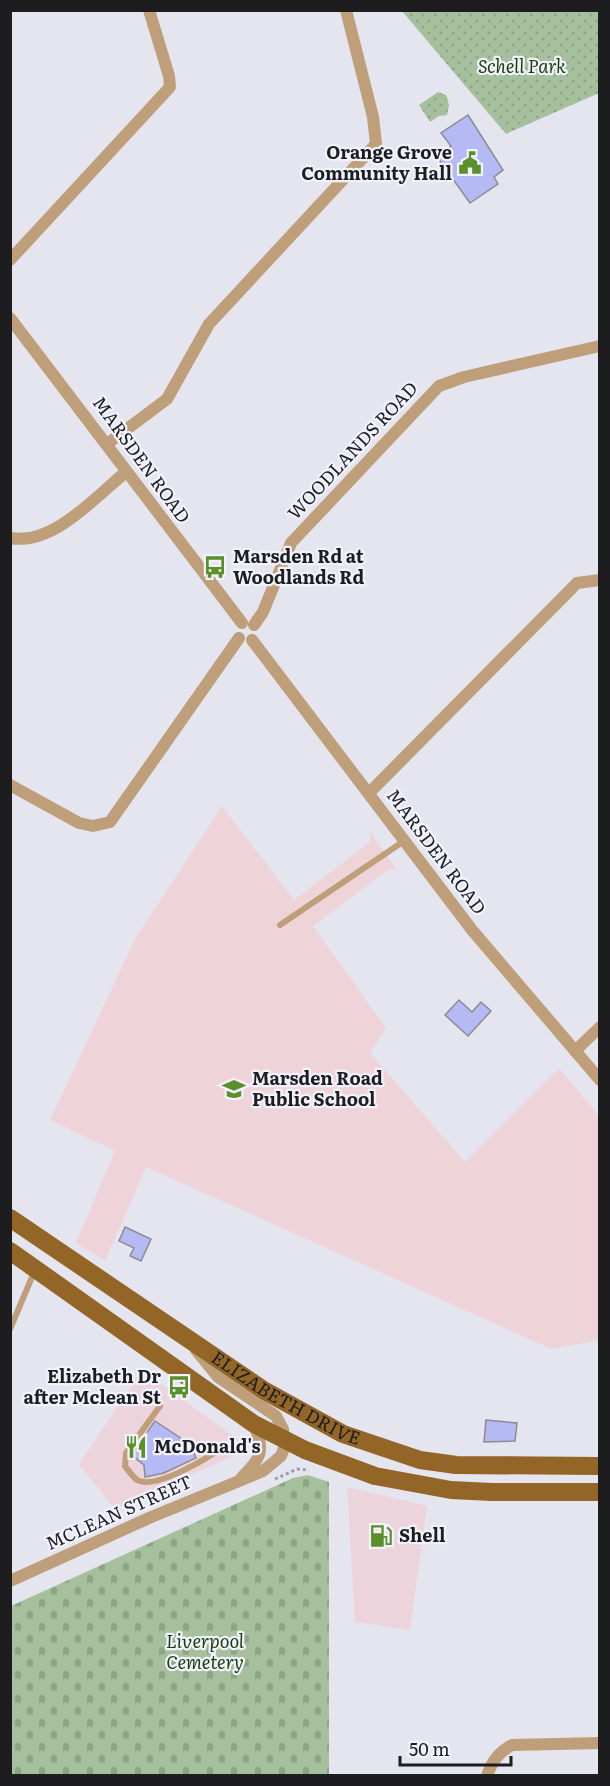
<svg xmlns="http://www.w3.org/2000/svg" width="610" height="1786" font-family="Literata,serif">
	<style>
		.commercial { fill: #edd4dc }
		.education { fill: #eed4d8 }
		.cemetery { fill: url(#cemetery-stones) }
		.park { fill: url(#park-dots) }
		.building { fill: #b5b9f4; stroke: #8b8c94; stroke-width: 1.5 }
		.lines { fill: none; stroke-linecap: round; stroke-linejoin: round }
		.path { stroke: #9d9da4; stroke-width: 3; stroke-dasharray: 3 3; stroke-linecap: butt }
		.service { stroke: #bf9f79; stroke-width: 6 }
		.minor { stroke: #bf9f79; stroke-width: 12 }
		.primary { stroke: #936627; stroke-width: 18 }
		.labels { text-anchor: middle; stroke-width: 4.5; stroke-linejoin: round; paint-order: stroke }
		.park-label { font-size: 18px; font-style: italic; fill: #193e08; stroke: #f1f2fc }
		.poi-label { font-size: 18px; font-weight: bold; fill: #1d1d20; stroke: #f1f2fc; text-anchor: start }
		.street-label { font-size: 18px; fill: #1d1d20; stroke: #f1f2fc }
	</style>
	<defs>
		<pattern id="cemetery-stones" width="16" height="16" patternUnits="userSpaceOnUse" patternTransform="scale(1.5)"><rect width="16" height="16" fill="#a6bf9d"/><path d="M2 7V4a2 2 0 0 1 4 0v3zM10 15v-3a2 2 0 0 1 4 0v3z" fill="#8ea487"/></pattern>
		<pattern id="park-dots" width="8" height="8" patternUnits="userSpaceOnUse" patternTransform="scale(1.5)"><rect width="8" height="8" fill="#a6bf9d"/><path d="M2 2h.1M6 6h.1" fill="none" stroke="#8ea487" stroke-width="1.8" stroke-linecap="round"/></pattern>
	</defs>
	<rect width="100%" height="100%" fill="#e4e5ee"/>
	<g class="commercial">
		<polygon points="142,1370 240,1441 242,1452 115,1509 79,1464"/>
		<polygon points="347,1487 427,1506 410,1630 355,1622"/>
	</g>
	<polygon class="education" points="222,806 294,900 370,842 370,832 398,871 389,869 313,926 386,1028 370,1053 465,1162 559,1068 599,1116 599,1340 551,1349 146,1167 105,1261 76,1243 115,1151 50,1120 135,939"/>
	<polygon class="cemetery" points="308,1475 329,1482 329,1775 11,1775 11,1606 293,1478"/>
	<g class="park">
		<polygon points="402,11 599,11 599,93 506,134"/>
		<polygon points="438,92 446,95 449,105 447,115 439,116 430,122 419,105"/>
	</g>
	<g class="building">
		<polygon points="468,115 503,170 494,177 498,184 470,203 437,157 451,146 441,133"/>
		<polygon points="459,1000 472,1012 481,1002 491,1011 468,1036 445,1015"/>
		<polygon points="125,1227 151,1239 141,1261 130,1256 134,1248 119,1241"/>
		<polygon points="486,1420 517,1423 515,1441 484,1442"/>
		<polygon points="155,1421 185,1441 183,1444 193,1451 196,1458 164,1473 145,1477 144,1465 131,1455"/>
	</g>
	<g class="lines">
		<polyline class="path" points="275,1479 297,1469 309,1470"/>
		<g class="service">
			<polyline points="280,925 404,841"/>
			<polyline points="10,1329 35,1270"/>
			<path d="M160 1406 126 1453 125 1466C128 1470 133 1477 137 1480 154 1490 202 1461 216 1452"/>
		</g>
		<g class="minor">
			<polyline points="10,260 170,87 169,76 149,10"/>
			<polyline points="10,318 242,623"/>
			<polyline points="107,444 167,399 209,324 376,144 373,117 346,10"/>
			<path d="M10 538C53 546 95 497 126 472"/>
			<polyline points="254,625 263,612 291,543 439,386 464,377 600,346"/>
			<polyline points="252,640 472,930 600,1080"/>
			<polyline points="10,785 79,823 93,826 110,822 239,638"/>
			<polyline points="369,793 577,583 600,580"/>
			<polyline points="575,1051 600,1027"/>
			<path d="M242 1477C263 1457 264 1450 254 1424"/>
			<polyline points="10,1581 149,1518 263,1471 281,1456 284,1448 283,1429 276,1416 218,1377 196,1350"/>
			<path d="M487 1776C492 1761 499 1752 512 1745L600 1743"/>
		</g>
		<g class="primary">
			<path id="s1" d="M10 1218 265 1391 343 1434 420 1460 456 1465 600 1466"/>
			<polyline points="10,1251 254,1424 305,1450 375,1476 451,1490 492,1492 600,1492"/>
		</g>
	</g>
	<defs>
		<g id="civic-bare" transform="scale(1.8)"><path d="M-.6-6.5H3V-4.5H.6V-3L4-1V1h2V6H-6V1h2V-1L-.6-3ZM-1.2 2.5V6h2.4V2.5Z" fill="#5a8f29" stroke="#f1f2fc" stroke-width="2.5" paint-order="stroke"/></g>
		<g id="bus-bare" transform="scale(1.8)"><path d="M-5-6H5V4H4V6H2V4H-2V6H-4V4H-5ZM-3.5-4V0h7V-4ZM-3.5 1.2v1.5H-2V1.2ZM2 1.2v1.5H3.5V1.2Z" fill="#5a8f29" stroke="#f1f2fc" stroke-width="2.5" paint-order="stroke"/></g>
		<g id="school-bare" transform="scale(1.8)"><path d="M0-5L7-2L0 1L-7-2ZM-4 1L0 2.5L4 1V4Q0 6-4 4Z" fill="#5a8f29" stroke="#f1f2fc" stroke-width="2.5" paint-order="stroke"/></g>
		<g id="restaurant-bare" transform="scale(1.8)"><path d="M-5-6h1v4h1v-4h1v4h1v-4h1v5L-1.5 .5V6h-2V.5L-5-1ZM5-6V6H3V1.5H1.5Q1.5-4 5-6Z" fill="#5a8f29" stroke="#f1f2fc" stroke-width="2.5" paint-order="stroke"/></g>
		<g id="fuel-bare" transform="scale(1.8)"><path d="M-5.5-6h7V0h2V4h1.3V-2.5L3-4.5l.8-.8L6-3V5H2.5V1h-1V6h-7ZM-4.2-4.7v3.2H.2V-4.7Z" fill="#5a8f29" stroke="#f1f2fc" stroke-width="2.5" paint-order="stroke"/></g>
	</defs>
	<g fill-rule="evenodd">
		<use href="#civic-bare" x="470" y="163"/>
		<use href="#bus-bare" x="215" y="567"/>
		<use href="#school-bare" x="234" y="1089"/>
		<use href="#bus-bare" x="179" y="1387"/>
		<use href="#restaurant-bare" x="136" y="1447"/>
		<use href="#fuel-bare" x="381" y="1536"/>
	</g>
	<g class="labels">
		<g class="park-label">
			<text x="522" y="73">Schell Park</text>
			<text x="205" y="1648">Liverpool<tspan x="205" dy="21">Cemetery</tspan></text>
		</g>
		<g class="poi-label">
			<text x="452" y="159" text-anchor="end">Orange Grove<tspan x="452" dy="21">Community Hall</tspan></text>
			<text x="233" y="563">Marsden Rd at<tspan x="233" dy="21">Woodlands Rd</tspan></text>
			<text x="252" y="1085">Marsden Road<tspan x="252" dy="21">Public School</tspan></text>
			<text x="161" y="1383" text-anchor="end">Elizabeth Dr<tspan x="161" dy="21">after Mclean St</tspan></text>
			<text x="154" y="1453">McDonald's</text>
			<text x="399" y="1542">Shell</text>
		</g>
		<g class="street-label">
			<text transform="translate(353 451) rotate(-47)" y="6">WOODLANDS ROAD</text>
			<text transform="translate(141 460) rotate(54)" y="6">MARSDEN ROAD</text>
			<text transform="translate(436 852) rotate(53)" y="6">MARSDEN ROAD</text>
			<text dy="6" stroke="none"><textPath href="#s1" startOffset="330">ELIZABETH DRIVE</textPath></text>
			<text transform="translate(119 1513) rotate(-24)" y="6">MCLEAN STREET</text>
		</g>
	</g>
	<rect width="610" height="1786" fill="none" stroke="#1d1d20" stroke-width="24"/>
	<path d="M400 1756v9h111v-9" fill="none" stroke="#1d1d20" stroke-width="3"/>
	<text x="409" y="1756" font-size="18" fill="#1d1d20" stroke="#f1f2fc" stroke-width="4.5" paint-order="stroke">50 m</text>
</svg>
